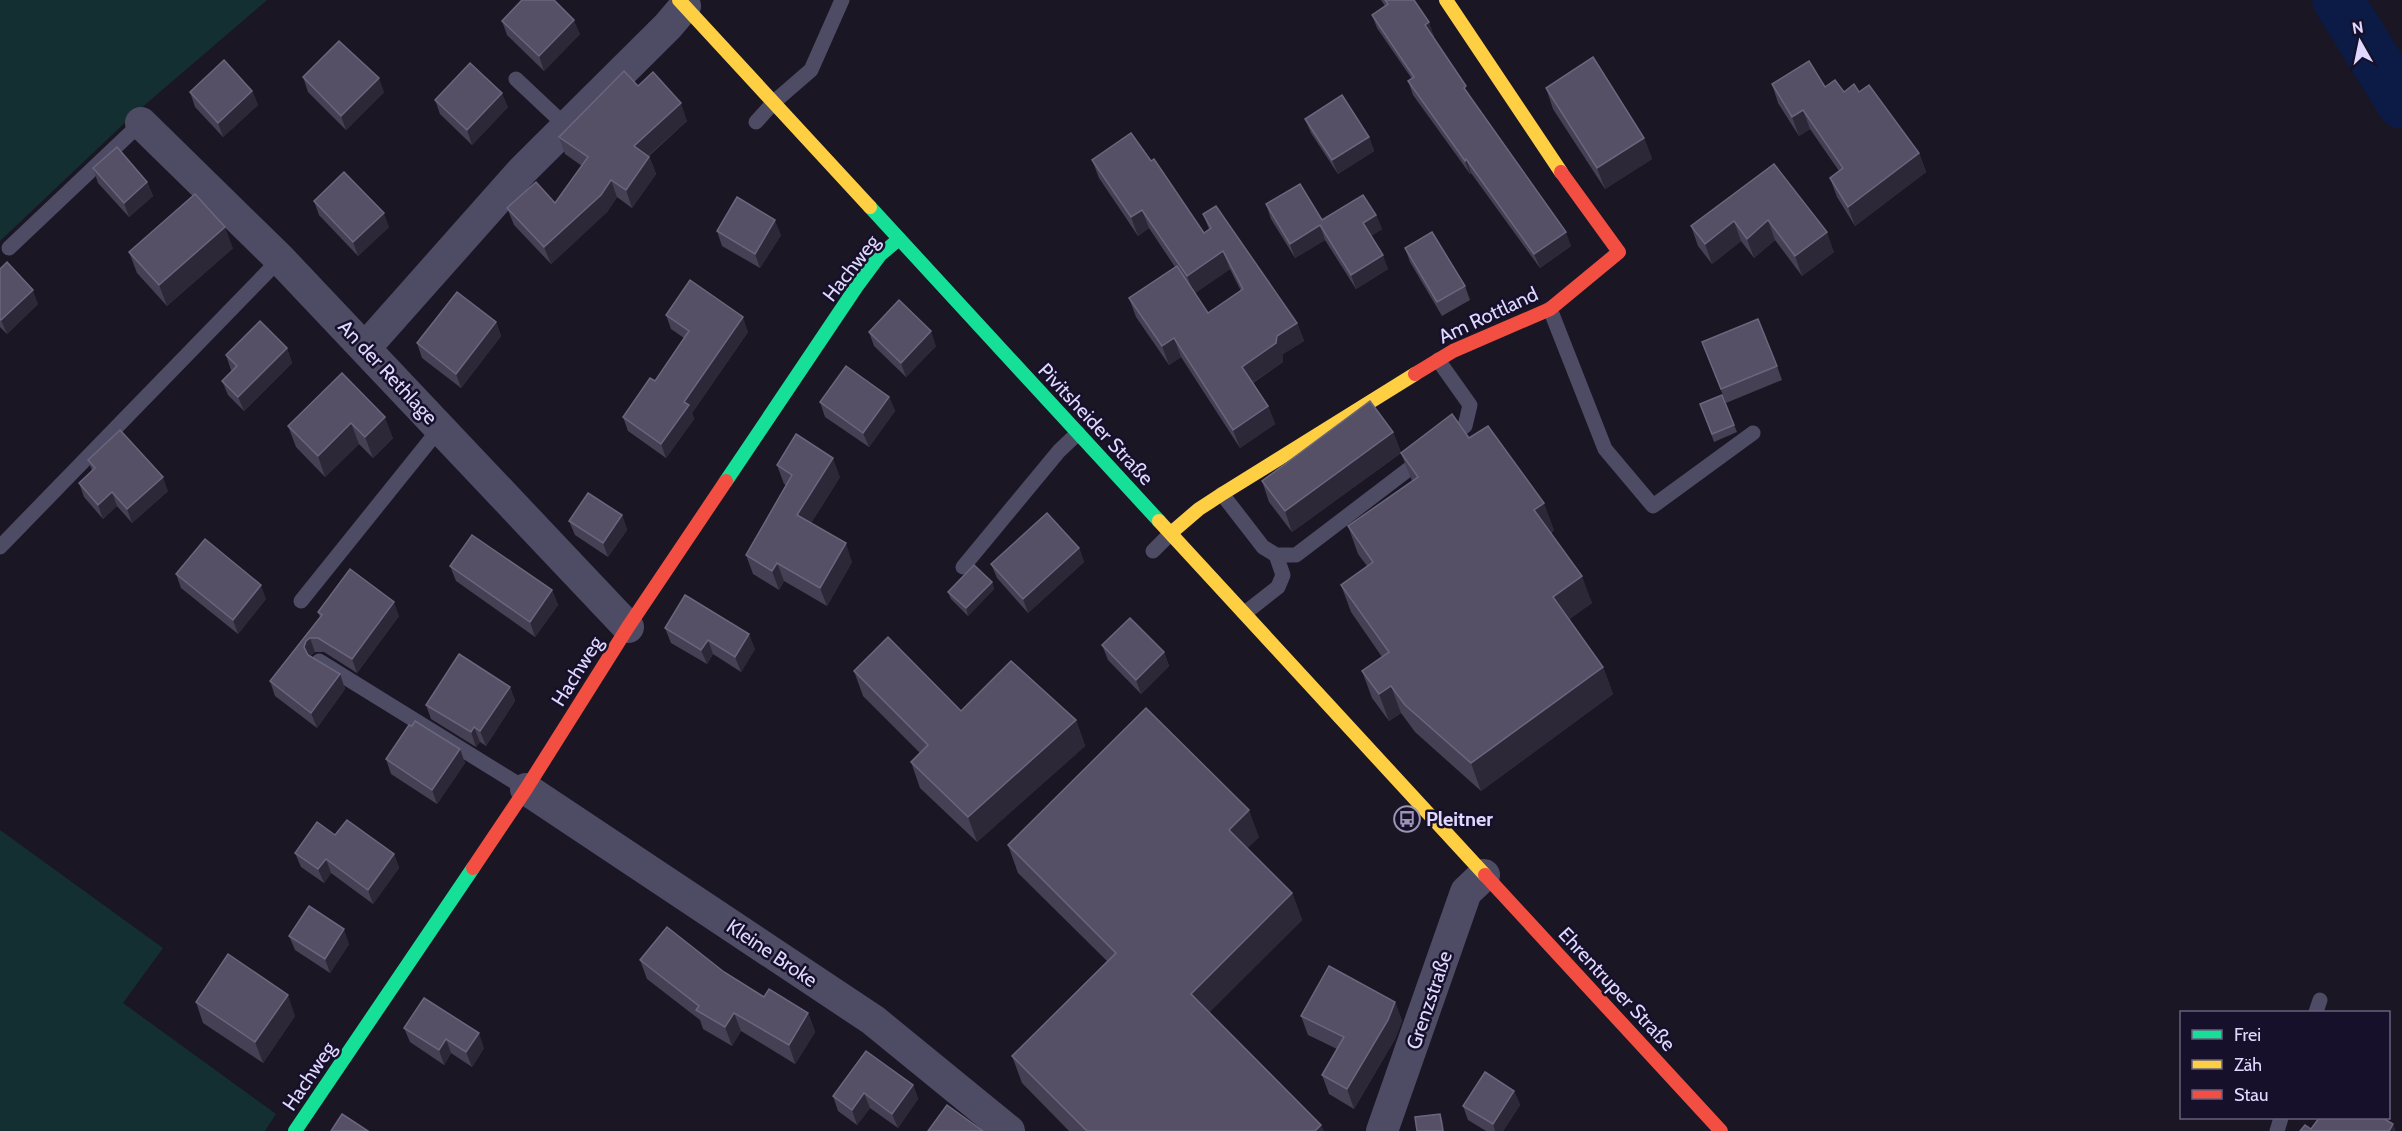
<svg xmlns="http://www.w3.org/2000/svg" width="2402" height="1131" font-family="Cabin,sans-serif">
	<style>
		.green { fill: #142f32 }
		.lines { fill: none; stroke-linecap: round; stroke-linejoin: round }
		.river { stroke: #0b1b46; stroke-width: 51 }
		.lane { stroke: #4e4b65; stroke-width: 15 }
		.street { stroke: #4e4b65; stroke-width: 32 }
		.fast { stroke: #16e098; stroke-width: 14 }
		.slow { stroke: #ffcf43; stroke-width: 14 }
		.jam { stroke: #f24e42; stroke-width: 14 }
		.wall { fill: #454053; fill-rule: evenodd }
		.shaded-wall { fill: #2d2838 }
		.building { fill: #555065; stroke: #6b667e; stroke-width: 1.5 }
		.labels { text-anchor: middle; stroke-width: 5; stroke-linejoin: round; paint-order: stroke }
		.street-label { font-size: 20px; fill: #e0d9ff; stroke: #16102a }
		.poi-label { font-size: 20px; font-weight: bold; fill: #e0d9ff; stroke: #16102a; text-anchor: start }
	</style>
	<rect width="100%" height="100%" fill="#1a1624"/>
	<g class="green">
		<polygon points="0,0 267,0 133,115 0,241"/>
		<polygon points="0,830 163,948 123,1003 276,1114 265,1131 0,1131"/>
	</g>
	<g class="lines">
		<polyline class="river" points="2338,0 2402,103"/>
		<g class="lane">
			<polyline points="516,79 567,127"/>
			<polyline points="756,122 774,102 811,70 842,0"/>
			<polyline points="9,248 141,123"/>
			<polyline points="1550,309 1605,449 1653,506 1753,433"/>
			<polyline points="1438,360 1470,405 1465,426 1446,440"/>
			<polyline points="1222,494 1263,547 1276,555 1296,555 1422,459"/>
			<polyline points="0,547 280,259"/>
			<polyline points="1153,551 1171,533"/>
			<polyline points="963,567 1059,451 1078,433"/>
			<polyline points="301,601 440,428"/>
			<polyline points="1245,613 1278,587 1283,575 1276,555"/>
			<polyline points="319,661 526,789"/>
			<polyline points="2316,1012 2320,1000"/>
			<polyline points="2277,1131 2281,1118"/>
		</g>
		<g class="street">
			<polyline points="141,123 280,259 628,627"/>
			<polyline points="365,348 523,170 668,26 685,6"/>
			<polyline points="526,789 873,1020 1009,1131"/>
			<polyline points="1382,1131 1466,892 1484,875"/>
		</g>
		<g class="fast">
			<polyline points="870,207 1159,521"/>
			<polyline points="726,481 857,286 880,255 899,239"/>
			<polyline points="295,1131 473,868"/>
		</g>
		<g class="slow">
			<polyline points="679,0 870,207"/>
			<polyline points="1446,0 1561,172"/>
			<polyline points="1159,521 1485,875"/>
			<polyline points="1171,533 1199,509 1222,494 1415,374"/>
		</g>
		<g class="jam">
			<polyline points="1415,374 1453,351 1550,309 1619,252 1561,172"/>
			<polyline points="473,868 526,789 628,627 726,481"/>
			<polyline points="1485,875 1721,1131"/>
		</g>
	</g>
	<g class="wall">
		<polygon points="1381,0 1414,0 1434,36 1433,37 1470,97 1571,246 1540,268 1471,173 1470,174 1413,95 1408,81 1412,79 1377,28 1372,15 1385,6"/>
		<polygon points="502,21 580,34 544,71 507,35"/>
		<polygon points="303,77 384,92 346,130 308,92"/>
		<polygon points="1772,84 1825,87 1844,92 1859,92 1919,153 1926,172 1855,226 1837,197 1830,178 1839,171 1810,129 1799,136 1778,103"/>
		<polygon points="638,86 687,121 649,156 656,174 632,208 617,197 607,212 551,264 514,225 507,208 555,203 582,166 565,154 559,137"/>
		<polygon points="1546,88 1644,138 1652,159 1605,189 1553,109"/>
		<polygon points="252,91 258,105 223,137 195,107 190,92"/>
		<polygon points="435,100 508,107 472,145 440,114"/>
		<polygon points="1305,119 1369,137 1374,151 1338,174 1311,133"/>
		<path d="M1092 160 1151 161 1204 233 1209 229 1203 214 1297 323 1304 341 1283 354V362L1253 383 1268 406 1275 424 1240 448 1181 357 1169 365 1136 317 1129 298 1175 267 1149 228 1138 236 1099 178ZM1230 269 1241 291 1208 313 1195 293Z"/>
		<polygon points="1774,164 1834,252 1802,276 1775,240 1754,258 1741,241 1712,264 1698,246 1691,226"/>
		<polygon points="93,168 147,182 153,196 129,217 98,183"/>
		<polygon points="314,201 389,227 358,256 319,215"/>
		<polygon points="1266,204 1322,220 1376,215 1382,229 1371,236 1388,269 1356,289 1325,240 1295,258 1271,219"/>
		<polygon points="717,231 781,235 760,268 722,246"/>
		<polygon points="233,248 167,306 137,273 129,252"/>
		<polygon points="1405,248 1465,286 1470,300 1442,316 1410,262"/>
		<polygon points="0,269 38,304 7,334 0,327"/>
		<polygon points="666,315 748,332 692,413 694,419 666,458 628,431 623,417 655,381 684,338 671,329"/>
		<polygon points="496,322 501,336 461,388 422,358 417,343"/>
		<polygon points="869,332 936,346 906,377 874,346"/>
		<polygon points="1702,342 1777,366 1782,380 1726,403"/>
		<polygon points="287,348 292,363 244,411 228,395 222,381 232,371 231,370 226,355"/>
		<polygon points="342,373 393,438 373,458 359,444 325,477 296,447 288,426"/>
		<polygon points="1722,395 1737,432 1714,442 1700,404"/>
		<polygon points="889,397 895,411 869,447 825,417 820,402"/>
		<polygon points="1393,432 1401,453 1292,532 1269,502 1262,481"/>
		<polygon points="1469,438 1554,530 1551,533 1592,603 1569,619 1603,667 1613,694 1481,791 1415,732 1401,713 1389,721 1372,698 1362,671 1382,657 1351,612 1341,585 1367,566 1358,554 1348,526 1412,481 1401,453"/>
		<polygon points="88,460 168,491 132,523 117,506 103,519 84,497 79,483 92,471"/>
		<polygon points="777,465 840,477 811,523 852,562 827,606 784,581 779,590 753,574 746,555 786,485 784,484"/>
		<polygon points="622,515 627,530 608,557 575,535 569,521"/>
		<polygon points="1079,548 1084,562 1028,613 997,578 991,564"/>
		<polygon points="450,566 552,590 558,605 535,637 456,581"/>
		<polygon points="176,574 266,599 238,634 181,588"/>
		<polygon points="992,582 994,589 968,616 951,599 948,592"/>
		<polygon points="318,612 399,616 357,673 324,652 315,652 311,655 311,656 340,674 345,689 317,728 275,696 270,681 320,617"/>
		<polygon points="665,628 755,649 741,672 713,654 707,664 671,643"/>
		<polygon points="1102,645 1164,652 1169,666 1141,694 1108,660"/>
		<polygon points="854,671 961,711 1076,720 1085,746 977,842 920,788 911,762 920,753 863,696"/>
		<polygon points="510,687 515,701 486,746 480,742 476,747 431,719 426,705"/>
		<polygon points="460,749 465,763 437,804 391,774 386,759"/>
		<polygon points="335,835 394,854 399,868 373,904 331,873 324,883 301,867 295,853"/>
		<polygon points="1259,837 1247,848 1292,893 1302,920 1209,1012 1324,1131 1069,1131 1022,1083 1012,1056 1107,961 1018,873 1008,845"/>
		<polygon points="289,936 349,944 330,973 295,950"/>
		<polygon points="640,960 724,972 764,997 808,1013 815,1032 795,1064 741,1031 732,1046 703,1029 700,1020 647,979"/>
		<polygon points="196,1002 295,1016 263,1063 203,1023"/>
		<polygon points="1395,1002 1402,1021 1395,1039 1354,1109 1329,1094 1322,1075 1337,1049 1308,1035 1301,1016"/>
		<polygon points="404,1028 484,1048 472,1067 451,1053 444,1065 410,1042"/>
		<polygon points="913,1085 918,1099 898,1128 870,1108 857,1125 838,1111 833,1096"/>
		<polygon points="1514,1091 1520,1105 1503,1131 1486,1131 1468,1120 1463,1106"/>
	</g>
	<g class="shaded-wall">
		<polygon points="574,20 580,34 544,71 539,56"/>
		<polygon points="1429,22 1434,36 1430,39 1425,25"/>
		<polygon points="379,78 384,92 346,130 341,116"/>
		<polygon points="252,91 258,105 223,137 218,123"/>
		<polygon points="502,93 508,107 472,145 467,130"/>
		<polygon points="681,103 687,121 640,163 634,146"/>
		<polygon points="1803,110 1810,129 1799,136 1792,117"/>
		<polygon points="1369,137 1374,151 1338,174 1332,160"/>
		<polygon points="1644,138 1652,159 1605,189 1597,168"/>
		<polygon points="1919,153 1926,172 1855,226 1848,207"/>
		<polygon points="649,157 656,174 632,208 626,190"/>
		<polygon points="1466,159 1471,173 1470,174 1465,161"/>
		<polygon points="611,180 617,197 607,212 551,264 544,247"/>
		<polygon points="147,182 153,196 129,217 124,203"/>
		<polygon points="1142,210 1149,228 1138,236 1131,217"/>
		<polygon points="384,213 389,227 358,256 353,242"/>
		<polygon points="1376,215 1382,229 1368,238 1363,223"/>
		<polygon points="775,220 781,235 760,268 755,254"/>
		<polygon points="1768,220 1775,240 1754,258 1747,239"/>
		<polygon points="1734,221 1741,241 1712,264 1705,244"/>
		<polygon points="1320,225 1325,240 1295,258 1290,244"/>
		<polygon points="225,227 233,248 167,306 159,285"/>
		<polygon points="1566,232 1571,246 1540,268 1534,254"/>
		<polygon points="1827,232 1834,252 1802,276 1795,256"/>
		<polygon points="1223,251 1230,269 1194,294 1187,276"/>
		<polygon points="1383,255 1388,269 1356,289 1351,275"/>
		<polygon points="33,290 38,304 7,334 1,320"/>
		<polygon points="743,317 748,332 692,413 694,419 666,458 661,444 684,402"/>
		<polygon points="496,322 501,336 461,388 456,374"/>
		<polygon points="1297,323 1304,341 1283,354 1283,362 1249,385 1242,367 1277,336"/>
		<polygon points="931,331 936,346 906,377 901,363"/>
		<polygon points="1174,338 1181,357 1169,365 1162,346"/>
		<polygon points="287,348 292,363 244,411 238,397"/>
		<polygon points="889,397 895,411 869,447 863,433"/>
		<polygon points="1268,406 1275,424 1240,448 1233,430"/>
		<polygon points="385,417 393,438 373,458 365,437"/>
		<polygon points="351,423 359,444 325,477 318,456"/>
		<polygon points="1393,432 1401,453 1292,532 1285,511"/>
		<polygon points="833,458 840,477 804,534 797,515"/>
		<polygon points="163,477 168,491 132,523 127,509"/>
		<polygon points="112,492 117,506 103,519 98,505"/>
		<polygon points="1544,503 1554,530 1544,537 1534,510"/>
		<polygon points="622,515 627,530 608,557 603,543"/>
		<polygon points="846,543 852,562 827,606 820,588"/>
		<polygon points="1079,548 1084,562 1028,613 1023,599"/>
		<polygon points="777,563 784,581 779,590 772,571"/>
		<polygon points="1582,576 1592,603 1563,624 1553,597"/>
		<polygon points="992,582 994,589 968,616 966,608"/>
		<polygon points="261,585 266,599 238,634 233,620"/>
		<polygon points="552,590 558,605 535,637 530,622"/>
		<polygon points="394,602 399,616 357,673 352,659"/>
		<polygon points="749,634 755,649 741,672 735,657"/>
		<polygon points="310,638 315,652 311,655 309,661 304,647 306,641"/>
		<polygon points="708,640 713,654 707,664 701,650"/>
		<polygon points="1164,652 1169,666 1141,694 1136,680"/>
		<polygon points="1603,667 1613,694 1481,791 1471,763"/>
		<polygon points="340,674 345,689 317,728 311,713"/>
		<polygon points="1391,686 1401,713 1389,721 1379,694"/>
		<polygon points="510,687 515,701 486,746 480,731"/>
		<polygon points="1076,720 1085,746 977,842 968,817"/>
		<polygon points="474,727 480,742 476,747 471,732"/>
		<polygon points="460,749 465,763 437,804 432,790"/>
		<polygon points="1249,810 1259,837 1239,857 1229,830"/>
		<polygon points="394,854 399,868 373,904 368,890"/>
		<polygon points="326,859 331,873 324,883 318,869"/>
		<polygon points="1292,893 1302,920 1201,1021 1191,994"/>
		<polygon points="344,929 349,944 330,973 325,959"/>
		<polygon points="288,995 295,1016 263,1063 255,1042"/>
		<polygon points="1395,1002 1402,1021 1395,1039 1354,1109 1347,1089"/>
		<polygon points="734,1013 741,1031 732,1046 725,1027"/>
		<polygon points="808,1013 815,1032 795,1064 789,1045"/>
		<polygon points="479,1033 484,1048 472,1067 466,1052"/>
		<polygon points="446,1039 451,1053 444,1065 439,1050"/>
		<polygon points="913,1085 918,1099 898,1128 892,1114"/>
		<polygon points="1514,1091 1520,1105 1503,1131 1495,1131 1493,1124"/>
		<polygon points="864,1093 870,1108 857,1125 852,1110"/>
		<polygon points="1440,1114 1443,1121 1444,1131 1443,1131"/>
		<polygon points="2393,1124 2396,1131 2389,1131"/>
		<polygon points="1321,1125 1324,1131 1315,1131"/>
	</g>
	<g class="building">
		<polygon points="522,0 554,0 574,20 539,56 502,21"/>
		<polygon points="1385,0 1414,0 1429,22 1425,25 1466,86 1464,88 1566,232 1534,254 1466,159 1465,161 1408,81 1414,77 1372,15 1388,4"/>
		<polygon points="339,41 379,78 341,116 303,77"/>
		<polygon points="1593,57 1644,138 1597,168 1546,88"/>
		<polygon points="224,60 252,91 218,123 190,92"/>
		<polygon points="1809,61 1825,87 1835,80 1844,92 1854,84 1859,92 1869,85 1919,153 1848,207 1830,178 1843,168 1803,110 1792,117 1772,84"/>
		<polygon points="470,63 502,93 467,130 435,100"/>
		<polygon points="624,71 638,86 653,72 681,103 634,146 649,157 626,190 611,180 601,195 544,247 507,208 536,182 555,203 588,157 559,137"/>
		<polygon points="1342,95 1369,137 1332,160 1305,119"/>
		<polygon points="1131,133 1151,161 1154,159 1204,233 1211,228 1203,214 1216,206 1297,323 1277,336 1276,343 1242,367 1268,406 1233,430 1174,338 1162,346 1129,298 1177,266 1208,313 1243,289 1223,251 1187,276 1142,210 1131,217 1092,160"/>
		<polygon points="117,147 147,182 124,203 93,168"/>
		<polygon points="1774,164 1827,232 1795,256 1768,220 1747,239 1734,221 1705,244 1691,226"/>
		<polygon points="344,172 384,213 353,242 314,201"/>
		<polygon points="1300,184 1322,220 1363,195 1376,215 1363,223 1383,255 1351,275 1320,225 1290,244 1266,204"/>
		<polygon points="195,194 225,227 159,285 129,252"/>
		<polygon points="737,197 775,220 755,254 717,231"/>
		<polygon points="1432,232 1465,286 1437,302 1405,248"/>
		<polygon points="7,262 33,290 1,320 0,319 0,269"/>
		<polygon points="690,280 743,317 684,402 689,405 661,444 623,417 650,378 655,381 689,331 666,315"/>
		<polygon points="457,292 496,322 456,374 417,343"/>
		<polygon points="899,300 931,331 901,363 869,332"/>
		<polygon points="1758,319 1777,366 1721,389 1702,342"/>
		<polygon points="260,321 287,348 238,397 222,381 237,366 226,355"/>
		<polygon points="846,366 889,397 863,433 820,402"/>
		<polygon points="342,373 385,417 365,437 351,423 318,456 288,426"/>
		<polygon points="1722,395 1734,425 1712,434 1700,404"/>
		<polygon points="1370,401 1393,432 1285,511 1262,481"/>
		<polygon points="1452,414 1469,438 1488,426 1544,503 1534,510 1582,576 1553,597 1603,667 1471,763 1405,705 1391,686 1379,694 1362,671 1389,652 1341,585 1373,562 1348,526 1418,477 1401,453"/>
		<polygon points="120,430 163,477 127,509 112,492 98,505 79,483 95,468 88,460"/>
		<polygon points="796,434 833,458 797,515 846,543 820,588 777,563 772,571 746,555 792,475 777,465"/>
		<polygon points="588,493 622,515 603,543 569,521"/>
		<polygon points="1047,513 1079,548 1023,599 991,564"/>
		<polygon points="472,535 552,590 530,622 450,566"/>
		<polygon points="205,539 261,585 233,620 176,574"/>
		<polygon points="974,565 992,582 966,608 948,592"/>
		<polygon points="350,569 394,602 352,659 318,638 310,638 306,641 304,647 308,655 340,674 311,713 270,681 322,615 318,612"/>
		<polygon points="685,595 749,634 735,657 708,640 701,650 665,628"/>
		<polygon points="1130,618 1164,652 1136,680 1102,645"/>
		<polygon points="888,637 961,711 1011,661 1076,720 968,817 911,762 928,745 854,671"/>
		<polygon points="459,654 510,687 480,731 474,727 471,732 426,705"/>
		<polygon points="1146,708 1249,810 1229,830 1292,893 1191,994 1321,1125 1315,1131 1087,1131 1012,1056 1116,953 1008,845"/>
		<polygon points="415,721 460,749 432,790 386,759 409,725 412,726"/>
		<polygon points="347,820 394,854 368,890 326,859 318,869 295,853 317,822 335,835"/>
		<polygon points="309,906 344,929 325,959 289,936"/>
		<polygon points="667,927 724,972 764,997 769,989 808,1013 789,1045 734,1013 725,1027 696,1010 699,1006 640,960"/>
		<polygon points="228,954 288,995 255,1042 196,1002"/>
		<polygon points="1329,966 1395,1002 1388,1020 1347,1089 1322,1075 1344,1037 1301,1016"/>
		<polygon points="424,998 479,1033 466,1052 446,1039 439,1050 404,1028"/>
		<polygon points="866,1051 913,1085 892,1114 864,1093 852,1110 833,1096"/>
		<polygon points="1485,1072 1514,1091 1493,1124 1463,1106"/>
		<polygon points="947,1105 983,1131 928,1131"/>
		<polygon points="342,1114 368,1131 331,1131"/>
		<polygon points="1440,1114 1443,1131 1417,1131 1415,1117"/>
		<polygon points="2319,1118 2383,1118 2393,1124 2389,1131 2300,1131 2305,1125 2311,1129"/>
	</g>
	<defs>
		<g id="bus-ring" transform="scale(1.35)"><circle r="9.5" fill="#16102a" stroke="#9b95b2" stroke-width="1.5"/><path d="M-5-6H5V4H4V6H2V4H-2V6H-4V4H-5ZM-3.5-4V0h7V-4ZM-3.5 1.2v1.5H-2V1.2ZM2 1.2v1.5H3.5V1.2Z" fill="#9b95b2"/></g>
	</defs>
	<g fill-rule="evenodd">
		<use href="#bus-ring" x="1407" y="819"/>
	</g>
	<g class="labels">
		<g class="street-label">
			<text transform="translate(851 268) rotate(-52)" y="7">Hachweg</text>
			<text transform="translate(1488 315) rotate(-25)" y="7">Am Rottland</text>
			<text transform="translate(388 372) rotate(47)" y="7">An der Rethlage</text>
			<text transform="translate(1096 424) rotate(47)" y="7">Pivitsheider Straße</text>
			<text transform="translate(577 671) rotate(-58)" y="7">Hachweg</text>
			<text transform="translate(772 953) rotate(34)" y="7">Kleine Broke</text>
			<text transform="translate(1617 989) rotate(47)" y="7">Ehrentruper Straße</text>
			<text transform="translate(1429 1000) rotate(-71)" y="7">Grenzstraße</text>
			<text transform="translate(309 1076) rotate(-56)" y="7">Hachweg</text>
		</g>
		<g class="poi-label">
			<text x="1426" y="826">Pleitner</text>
		</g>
	</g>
	<rect x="2180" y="1011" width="210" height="108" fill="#16102a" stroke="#67607f" stroke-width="1.5"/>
	<rect x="2192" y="1030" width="30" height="9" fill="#16e098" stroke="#67607f" stroke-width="1.5"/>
	<text x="2234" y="1041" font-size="18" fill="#e0d9ff">Frei</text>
	<rect x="2192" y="1060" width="30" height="9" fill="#ffcf43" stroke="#67607f" stroke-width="1.5"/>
	<text x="2234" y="1071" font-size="18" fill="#e0d9ff">Zäh</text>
	<rect x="2192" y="1090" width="30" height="9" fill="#f24e42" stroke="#67607f" stroke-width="1.5"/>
	<text x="2234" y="1101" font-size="18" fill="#e0d9ff">Stau</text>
	<g transform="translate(2360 42) rotate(351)" stroke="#16102a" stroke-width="4.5" paint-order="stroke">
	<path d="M0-4.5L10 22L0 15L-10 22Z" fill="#e0d9ff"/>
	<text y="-9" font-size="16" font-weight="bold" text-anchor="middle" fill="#e0d9ff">N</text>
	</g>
</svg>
